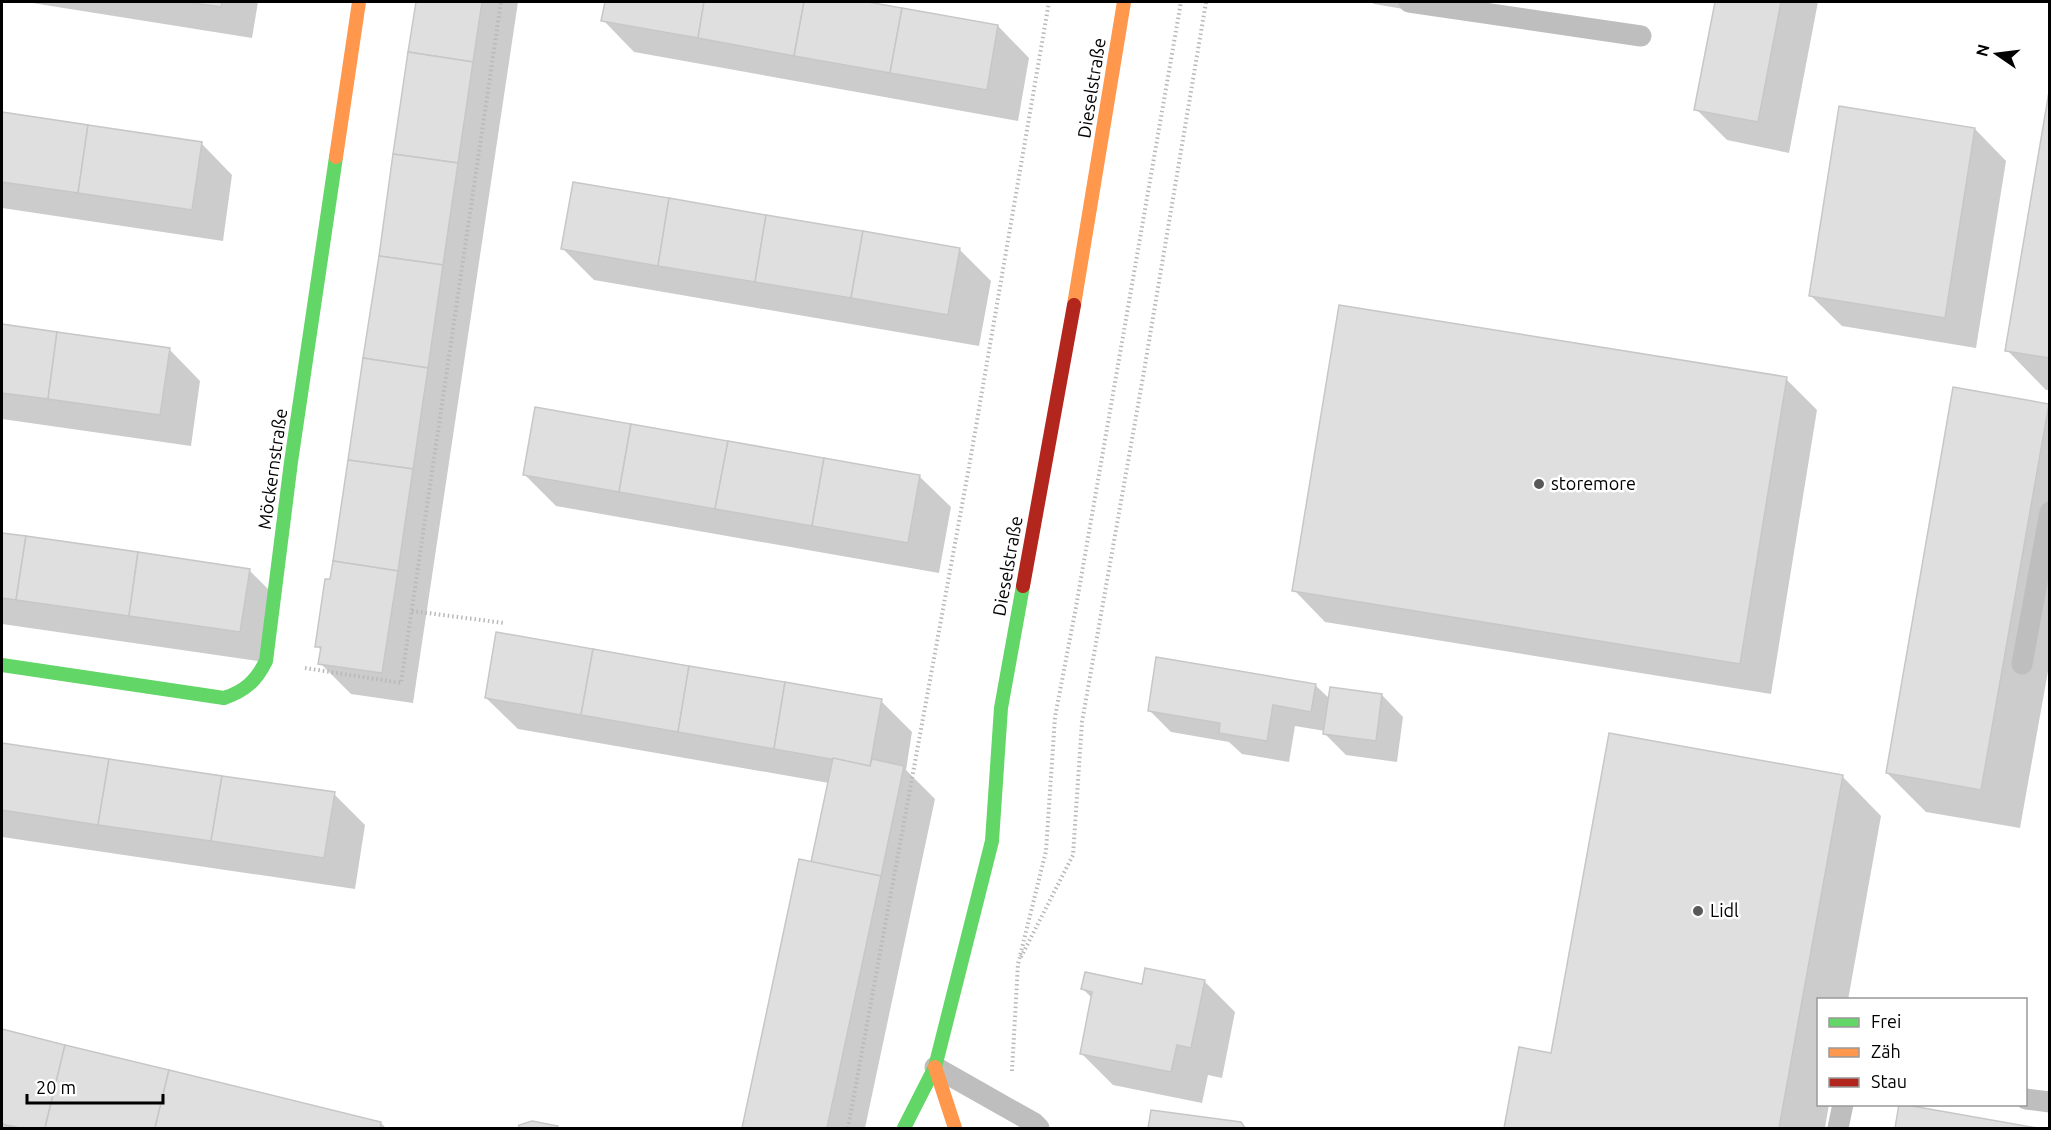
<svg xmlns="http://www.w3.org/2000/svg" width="2051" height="1130" font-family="Ubuntu,sans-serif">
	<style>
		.shadow { fill: #0003 }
		.building { fill: #dfdfdf; stroke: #c7c7c7; stroke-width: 1.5 }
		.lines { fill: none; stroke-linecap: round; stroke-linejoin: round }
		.path { stroke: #b9b9b9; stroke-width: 4; stroke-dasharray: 1.5 3; stroke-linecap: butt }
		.lane { stroke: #bebebe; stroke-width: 21 }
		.fast { stroke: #63d668; stroke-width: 14 }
		.slow { stroke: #ff974d; stroke-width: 14 }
		.jam { stroke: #b3261e; stroke-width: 14 }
		.poi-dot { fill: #595959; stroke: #fff; stroke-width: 2 }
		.labels { text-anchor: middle; stroke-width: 5; stroke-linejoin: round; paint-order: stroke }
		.street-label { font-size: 18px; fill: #000; stroke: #fff }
		.poi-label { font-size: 18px; fill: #000; stroke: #fff; text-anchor: start }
	</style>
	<rect width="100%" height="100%" fill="#fff"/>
	<g class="shadow">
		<polygon points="26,2 258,2 252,38"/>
		<polygon points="418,2 518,2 413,703 351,694 320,663 322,651 317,646 334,562"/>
		<polygon points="606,2 860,2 998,26 1029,58 1018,121 634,52 603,20"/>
		<polygon points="1371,2 1457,2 1439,15 1374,4"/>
		<polygon points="1716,2 1818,2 1789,153 1727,140 1696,109"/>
		<polygon points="2050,95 2050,390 2046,390 2007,350"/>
		<polygon points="2,114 201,143 232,175 223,241 2,208"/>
		<polygon points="1975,129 2006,161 1976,348 1842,326 1810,295"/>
		<polygon points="563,249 959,249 991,281 979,346 594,280"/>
		<polygon points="2,325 169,349 200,381 191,446 2,419"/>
		<polygon points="1786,379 1817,410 1771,694 1325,622 1294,590"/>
		<polygon points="2048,405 2050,660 2020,828 1926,812 1887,773"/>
		<polygon points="525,475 919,476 951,507 939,573 556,506"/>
		<polygon points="2,534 249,570 280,601 271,663 2,624"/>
		<polygon points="1315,685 1330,699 1382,695 1403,717 1397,762 1346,755 1325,734 1325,731 1295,726 1289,762 1242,754 1229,742 1171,732 1149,710"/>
		<polygon points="486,698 881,701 912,732 906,770 935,799 865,1128 743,1128 800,861 812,863 829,783 518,729"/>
		<polygon points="2,744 334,794 365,825 355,889 2,837"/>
		<polygon points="1842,776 1881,816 1848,1000 1818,1000 1818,1104 1829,1104 1825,1128 1506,1128 1520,1049 1552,1055"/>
		<polygon points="1204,981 1235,1012 1222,1078 1208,1075 1202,1103 1113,1085 1082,1054 1093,999 1083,989"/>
		<polygon points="2,1031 381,1123 386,1128 2,1128"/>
		<polygon points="1900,1106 2028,1128 1897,1128"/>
		<polygon points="1152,1112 1240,1124 1245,1128 1150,1128"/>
		<polygon points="520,1126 557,1127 558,1128 519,1128"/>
	</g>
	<g class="building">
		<polygon points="186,2 222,2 221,7"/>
		<polygon points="416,2 482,2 473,62 408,52"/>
		<polygon points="605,2 704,2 698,38 601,21"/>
		<polygon points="704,2 804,2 794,56 698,38"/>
		<polygon points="804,2 868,2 902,8 890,73 794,56"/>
		<polygon points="1715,2 1781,2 1758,122 1694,110"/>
		<polygon points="902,8 998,25 987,90 890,73"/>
		<polygon points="408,52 473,62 458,163 393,154"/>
		<polygon points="2050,86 2050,358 2005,351"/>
		<polygon points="1839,106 1975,128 1945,318 1809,296"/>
		<polygon points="2,112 88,125 78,193 2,182"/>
		<polygon points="88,125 202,142 192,210 78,193"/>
		<polygon points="393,154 458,163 443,265 379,256"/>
		<polygon points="573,182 669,198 658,266 561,249"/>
		<polygon points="669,198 766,215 755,282 658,266"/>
		<polygon points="766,215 863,231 851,298 755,282"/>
		<polygon points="863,231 960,248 948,315 851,298"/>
		<polygon points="379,256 443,265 428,368 363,358"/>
		<polygon points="1339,305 1787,377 1740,664 1292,591"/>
		<polygon points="2,324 57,332 48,399 2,393"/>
		<polygon points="57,332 170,348 160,415 48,399"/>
		<polygon points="363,358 428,368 413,469 348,460"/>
		<polygon points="1953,387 2049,404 1981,790 1886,773"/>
		<polygon points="535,407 631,424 619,492 523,475"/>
		<polygon points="631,424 728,441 715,509 619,492"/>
		<polygon points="728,441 824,458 812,526 715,509"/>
		<polygon points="824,458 920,475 908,543 812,526"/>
		<polygon points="348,460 413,469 398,571 333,561"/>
		<polygon points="2,533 26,536 16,600 2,598"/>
		<polygon points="26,536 138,552 129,616 16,600"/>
		<polygon points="138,552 250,569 240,632 129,616"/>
		<polygon points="333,561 398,571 382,673 318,664 321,647 315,647 325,579 330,579"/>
		<polygon points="496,632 593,649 581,715 485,698"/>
		<polygon points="593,649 689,666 678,732 581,715"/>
		<polygon points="1156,657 1316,684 1311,712 1273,705 1267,741 1219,733 1220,723 1148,711"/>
		<polygon points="689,666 785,682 774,749 678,732"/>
		<polygon points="785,682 882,699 870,766 774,749"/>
		<polygon points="1330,687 1382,694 1376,741 1323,734"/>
		<polygon points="1609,733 1843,775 1779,1128 1504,1128 1519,1047 1551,1053"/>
		<polygon points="2,743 109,759 98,825 2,810"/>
		<polygon points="833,758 870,766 872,759 904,766 881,876 811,862"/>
		<polygon points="109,759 222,776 211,841 98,825"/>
		<polygon points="222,776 335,792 324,858 211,841"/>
		<polygon points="799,859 881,876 827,1128 742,1128"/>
		<polygon points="1145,968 1205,980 1191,1048 1177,1045 1171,1072 1080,1054 1092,992 1081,989 1085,972 1142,984"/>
		<polygon points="2,1029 65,1045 45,1128 20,1128 2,1124"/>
		<polygon points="65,1045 169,1070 155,1128 45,1128"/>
		<polygon points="169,1070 381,1122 380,1128 155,1128"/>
		<polygon points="1899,1104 1901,1104 2037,1128 1895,1128"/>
		<polygon points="1151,1110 1241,1122 1245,1128 1148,1128"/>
		<polygon points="532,1121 558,1126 557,1128 518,1128 519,1125"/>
	</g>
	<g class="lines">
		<g class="path">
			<polyline points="412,611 504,623"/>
			<polyline points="305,668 401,683 501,2"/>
			<polyline points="1021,957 1073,855 1082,722 1143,377 1206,2"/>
			<polyline points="1012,1071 1018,964 1046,851 1055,717 1076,607 1181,2"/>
			<polyline points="848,1128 969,467 1049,2"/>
		</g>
		<g class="lane">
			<polyline points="1409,2 1641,36"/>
			<polyline points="2022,664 2050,512"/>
			<polyline points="935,1067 1034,1123 1039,1128"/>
			<polyline points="2026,1099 2050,1102"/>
			<polyline points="1838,1128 1843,1104"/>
		</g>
		<g class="fast">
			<path d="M2 665 224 698C245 691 256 681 266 661L291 462 336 157"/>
			<polyline points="904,1128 935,1067 992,841 1001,708 1023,586"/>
		</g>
		<g class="slow">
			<polyline points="336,157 359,2"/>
			<polyline points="1074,305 1124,2"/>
			<polyline points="935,1067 955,1128"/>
		</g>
		<polyline class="jam" points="1023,586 1074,305"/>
	</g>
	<g class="poi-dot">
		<circle cx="1539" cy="484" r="6"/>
		<circle cx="1698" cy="911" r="6"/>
	</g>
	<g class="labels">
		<g class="street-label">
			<text transform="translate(1092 88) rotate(-81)" y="6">Dieselstraße</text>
			<text transform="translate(273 469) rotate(-82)" y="6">Möckernstraße</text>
			<text transform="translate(1008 566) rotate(-80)" y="6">Dieselstraße</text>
		</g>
		<g class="poi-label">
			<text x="1551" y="490">storemore</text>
			<text x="1710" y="917">Lidl</text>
		</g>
	</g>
	<rect width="2051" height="1130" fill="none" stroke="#000000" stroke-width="6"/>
	<rect x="1817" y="998" width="210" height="108" fill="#ffffff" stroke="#999999" stroke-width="1.5"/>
	<rect x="1829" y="1018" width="30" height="9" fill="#63d668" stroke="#999999" stroke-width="1.5"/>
	<text x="1871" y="1028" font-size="18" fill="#000000">Frei</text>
	<rect x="1829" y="1048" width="30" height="9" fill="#ff974d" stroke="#999999" stroke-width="1.5"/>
	<text x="1871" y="1058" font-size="18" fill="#000000">Zäh</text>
	<rect x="1829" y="1078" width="30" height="9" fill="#b3261e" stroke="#999999" stroke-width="1.5"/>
	<text x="1871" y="1088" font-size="18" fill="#000000">Stau</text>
	<g transform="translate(1997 54) rotate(284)" stroke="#ffffff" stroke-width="4.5" paint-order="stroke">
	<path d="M0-4.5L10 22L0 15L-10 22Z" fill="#000000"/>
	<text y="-9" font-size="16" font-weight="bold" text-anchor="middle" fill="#000000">N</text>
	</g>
	<path d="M27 1094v9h136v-9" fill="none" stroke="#000000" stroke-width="3"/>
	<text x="36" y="1094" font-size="18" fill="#000000" stroke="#ffffff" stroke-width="4.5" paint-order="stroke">20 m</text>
</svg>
